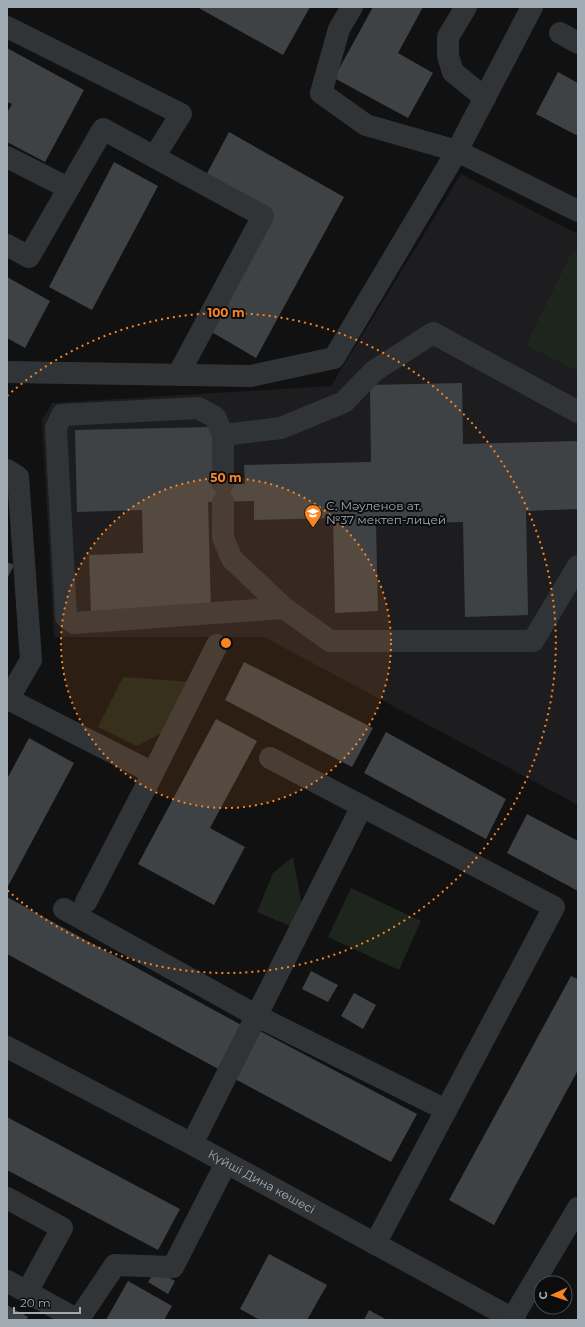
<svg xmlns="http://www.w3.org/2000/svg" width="585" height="1327" font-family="Montserrat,sans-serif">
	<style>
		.built { fill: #1d1d1f }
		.green { fill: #1d251d }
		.building { fill: #3f4245 }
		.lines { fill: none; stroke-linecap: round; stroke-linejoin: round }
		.minor { stroke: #313437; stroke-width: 22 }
		.ring { fill: none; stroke: #f88423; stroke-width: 2; stroke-dasharray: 2 4 }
		.labels { text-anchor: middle; stroke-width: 4; stroke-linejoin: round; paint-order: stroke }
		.poi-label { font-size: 12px; fill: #a1abb3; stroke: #0c0c0d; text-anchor: start }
		.street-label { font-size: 12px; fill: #a1abb3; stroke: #0c0c0d }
		.centre { fill: #f88423; stroke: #0c0c0d; stroke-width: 2 }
		.ring-label { font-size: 12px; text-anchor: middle; font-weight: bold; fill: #f88423; stroke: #0c0c0d; stroke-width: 4; stroke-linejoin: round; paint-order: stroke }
	</style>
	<rect width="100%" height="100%" fill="#111112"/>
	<polygon class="built" points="461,174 578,234 578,805 264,637 54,637 42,420 52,403 331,386"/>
	<g class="green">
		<polygon points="572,252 578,255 578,371 526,345"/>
		<polygon points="123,677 193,682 171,728 137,746 98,727"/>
		<polygon points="293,857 307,933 257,912 273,873"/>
		<polygon points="351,888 421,921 399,970 328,937"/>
	</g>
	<g class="building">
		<polygon points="197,7 310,7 283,55"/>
		<polygon points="373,7 423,7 398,53 433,73 408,118 334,78"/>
		<polygon points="7,48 84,90 45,162 7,142 7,113 12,104 7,102"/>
		<polygon points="558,72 578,83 578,136 536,114"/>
		<polygon points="229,132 344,197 256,358 210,331 272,216 204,179"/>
		<polygon points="114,162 158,186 92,310 49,287"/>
		<polygon points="7,277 50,301 25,348 7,338"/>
		<polygon points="462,383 463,444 578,441 578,509 526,511 528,615 465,617 463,522 376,524 378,611 335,613 333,518 254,520 254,501 208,502 211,611 91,613 89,555 143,553 142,510 77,512 75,430 213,427 215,484 245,484 244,465 371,462 370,385"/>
		<polygon points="7,562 14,565 7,579"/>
		<polygon points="244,662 373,728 352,767 225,700"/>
		<polygon points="216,719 257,741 210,828 245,847 214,905 138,864"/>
		<polygon points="386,732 506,799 486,839 364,773"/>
		<polygon points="29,738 74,763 7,888 7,779"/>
		<polygon points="527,814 578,841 578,891 507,853"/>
		<polygon points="7,897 245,1027 222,1071 7,954"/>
		<polygon points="311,971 338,985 328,1002 302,989"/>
		<polygon points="571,976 578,979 578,1070 494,1225 449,1200"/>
		<polygon points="354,993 376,1005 363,1029 341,1016"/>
		<polygon points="258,1030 417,1114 391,1162 233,1078"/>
		<polygon points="7,1117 180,1209 158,1250 7,1170"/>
		<polygon points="269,1254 327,1285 307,1320 260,1320 240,1309"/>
		<polygon points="156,1270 175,1281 168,1294 148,1282"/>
		<polygon points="128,1281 172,1306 164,1320 106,1320"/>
		<polygon points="7,1305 28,1317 26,1320 7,1320"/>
		<polygon points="369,1310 387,1320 364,1320"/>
	</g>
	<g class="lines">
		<g class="minor">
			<polyline points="466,7 448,37 448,56 453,72 485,98"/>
			<polyline points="532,7 457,151 578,211"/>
			<polyline points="7,27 181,114 154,157"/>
			<polyline points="560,33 578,43"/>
			<polyline points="7,157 68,188"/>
			<polyline points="7,245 29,257 103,129 263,216 178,375"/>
			<polyline points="7,372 251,376 334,358 457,151 366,125 321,93 339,29 352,7"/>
			<polyline points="223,435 281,428 344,402 374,371 433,333 578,412"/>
			<polyline points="7,470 18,477 31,660 7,701"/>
			<polyline points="223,484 223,435 215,417 198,408 62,415 56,428 66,617 74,623 284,608 330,641 533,641 578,566"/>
			<polyline points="223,502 223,538 232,559 284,608"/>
			<polyline points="8,699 153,773"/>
			<polyline points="270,758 554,907 375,1244"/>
			<polyline points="86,902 153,773 217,645"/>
			<polyline points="64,909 257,1016 446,1110"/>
			<path id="s1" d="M7 1047 192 1144 515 1320"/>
			<polyline points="192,1144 362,806"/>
			<polyline points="7,1198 62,1228 27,1292"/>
			<polyline points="7,1281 78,1320"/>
			<polyline points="512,1319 578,1208"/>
			<polyline points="78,1320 115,1265 173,1267 226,1163"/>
		</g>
	</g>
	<circle cx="226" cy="643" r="165" fill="#f88423" fill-opacity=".12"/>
	<g class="ring">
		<circle cx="226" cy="643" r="165"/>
		<path d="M7 396A330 330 0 1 1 7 890"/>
	</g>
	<defs>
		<g id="school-pin" transform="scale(0.9)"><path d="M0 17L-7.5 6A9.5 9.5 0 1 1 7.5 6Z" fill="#f88423" stroke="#0c0c0d"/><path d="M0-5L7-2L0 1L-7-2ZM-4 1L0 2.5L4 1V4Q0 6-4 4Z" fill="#fff"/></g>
	</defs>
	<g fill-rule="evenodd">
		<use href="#school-pin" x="313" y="513"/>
	</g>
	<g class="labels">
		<g class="poi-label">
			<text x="326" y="510">С. Мәуленов ат.<tspan x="326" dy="14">№37 мектеп-лицей</tspan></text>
		</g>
		<g class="street-label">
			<text dy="4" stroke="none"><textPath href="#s1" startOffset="288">Күйші Дина көшесі</textPath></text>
		</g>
	</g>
	<circle cx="226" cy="643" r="6" class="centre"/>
	<g class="ring-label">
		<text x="226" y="317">100 m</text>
		<text x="226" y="482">50 m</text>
	</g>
	<rect width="585" height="1327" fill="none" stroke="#a1abb3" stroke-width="16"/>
	<g transform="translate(553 1295) rotate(267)"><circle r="19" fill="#0c0c0d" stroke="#484c4f"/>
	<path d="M0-3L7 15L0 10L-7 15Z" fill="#f88423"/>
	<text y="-6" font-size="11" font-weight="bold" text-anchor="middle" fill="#a1abb3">С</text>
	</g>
	<path d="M14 1307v6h66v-6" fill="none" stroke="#a1abb3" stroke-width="2"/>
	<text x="20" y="1307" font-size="12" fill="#a1abb3" stroke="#0c0c0d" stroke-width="3" paint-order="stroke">20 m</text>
</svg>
